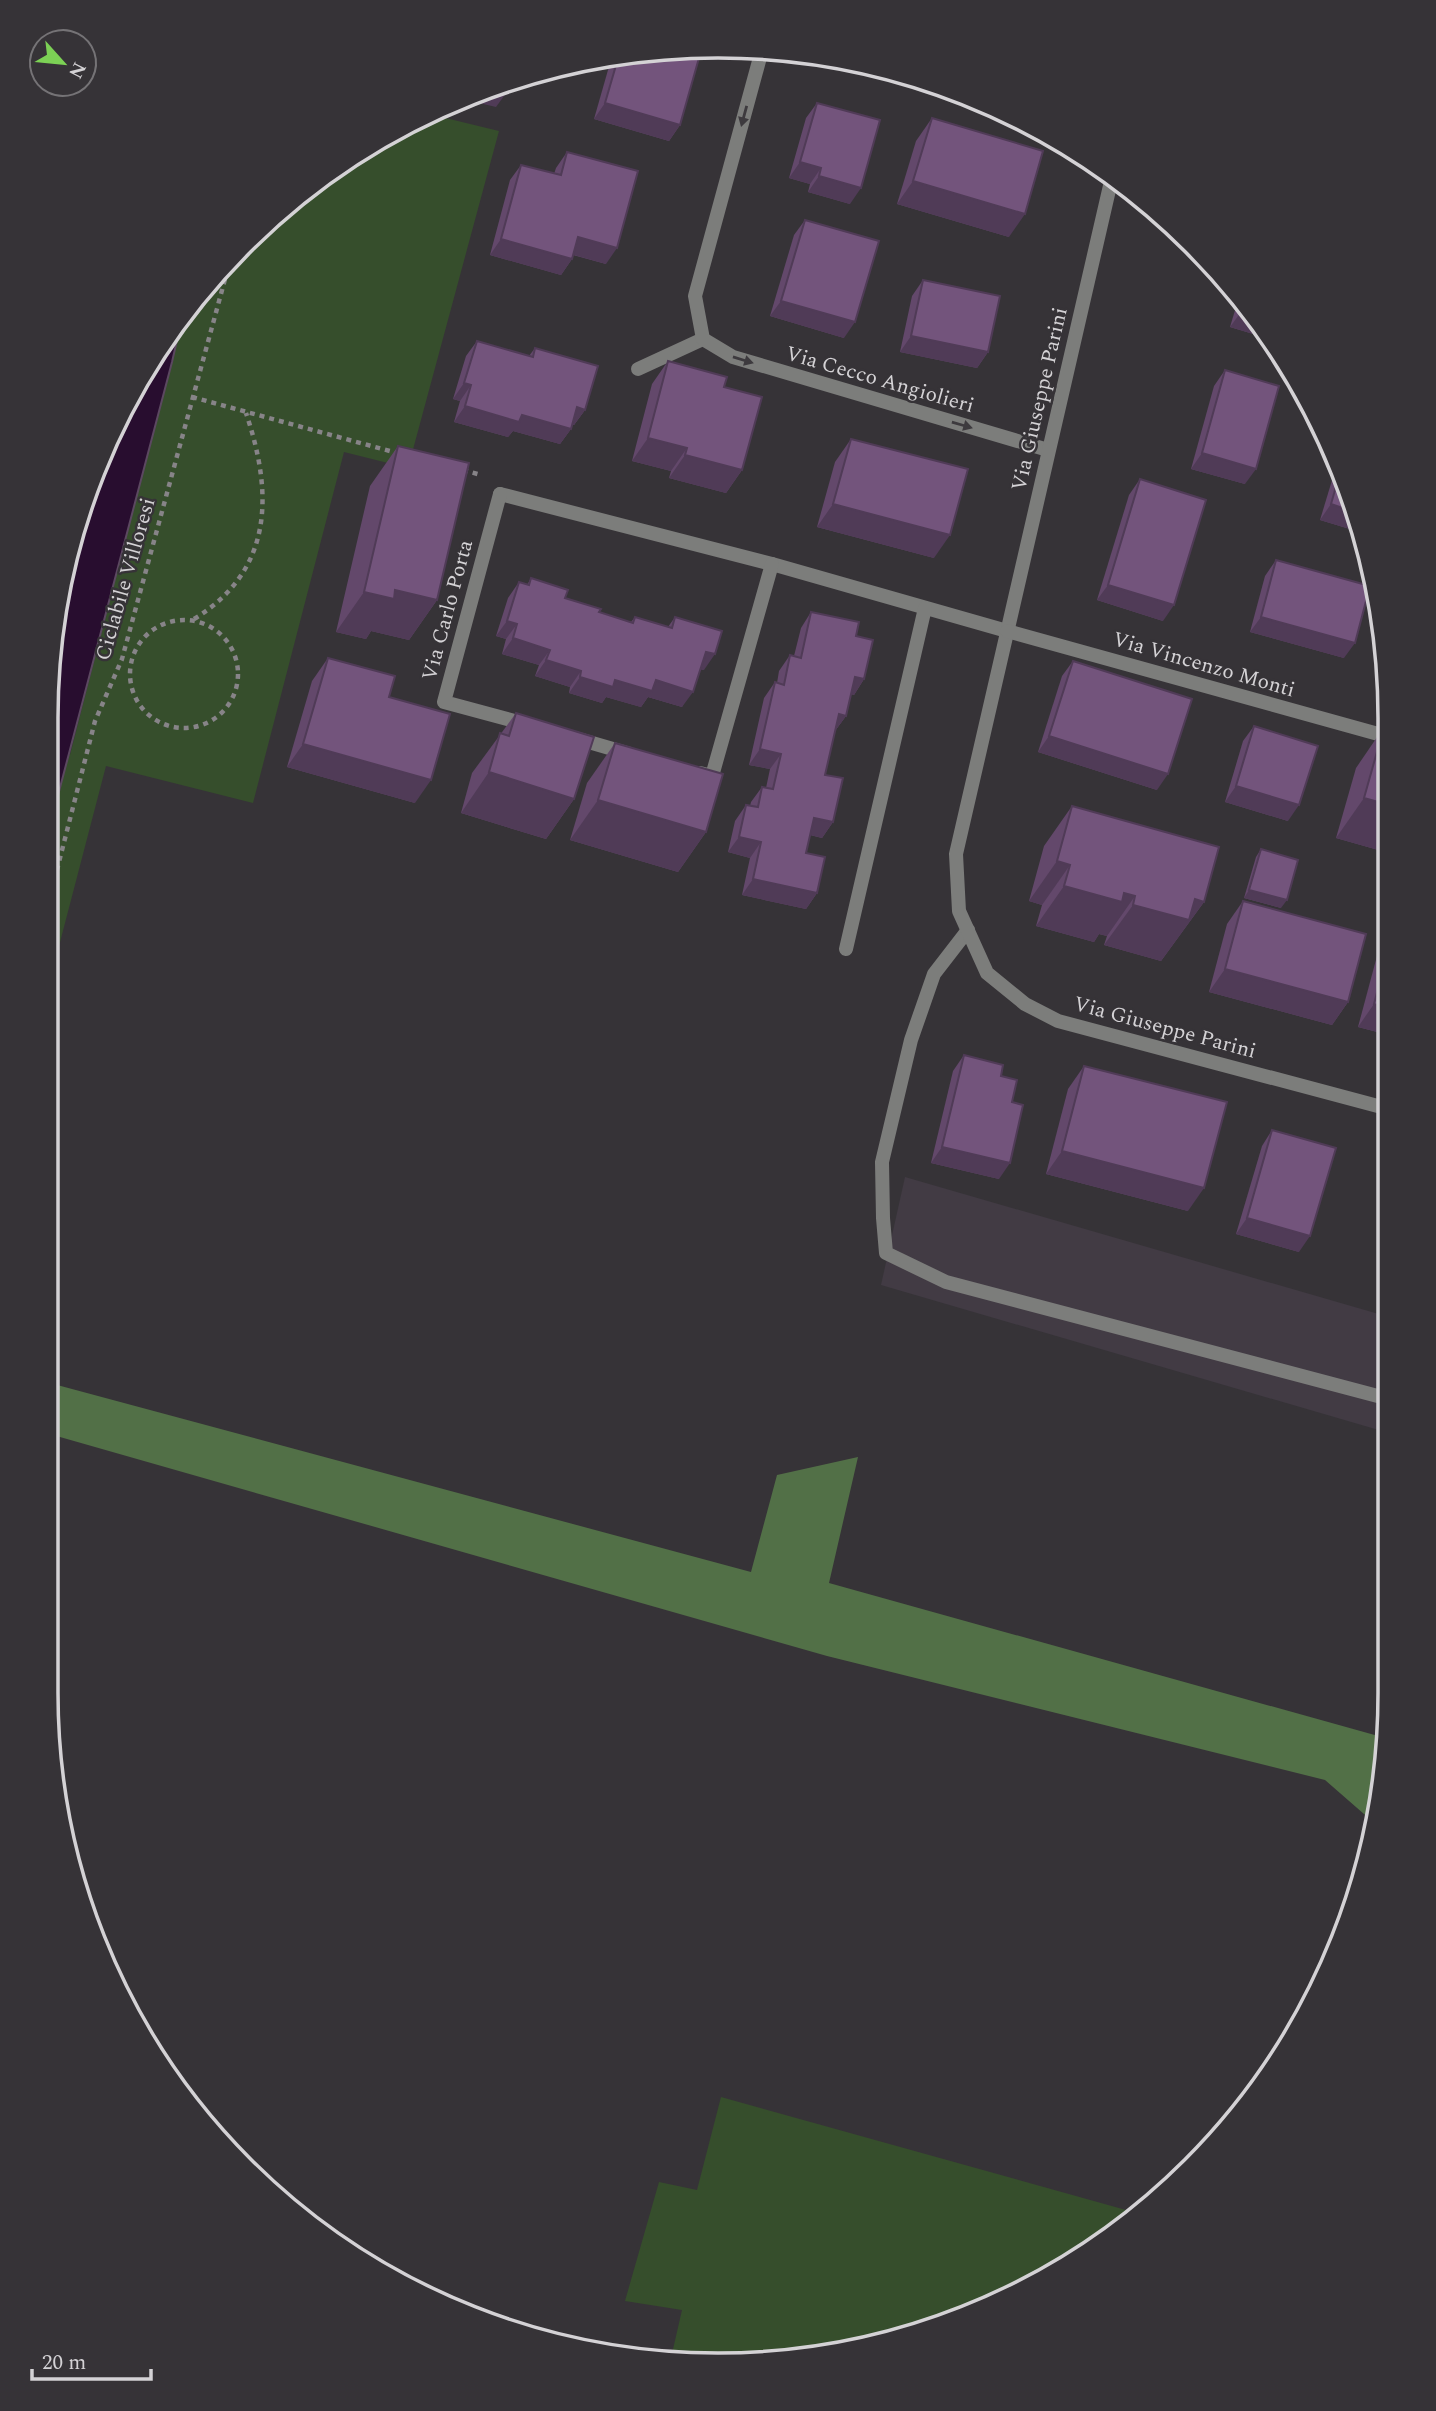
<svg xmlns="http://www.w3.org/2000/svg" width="1436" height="2411" font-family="Spectral,serif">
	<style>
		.built { fill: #423b44 }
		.green { fill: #364e2c }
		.forest { fill: #527047 }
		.water { fill: #280d2f; stroke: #5c4861; stroke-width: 2 }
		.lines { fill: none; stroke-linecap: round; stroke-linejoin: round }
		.path { stroke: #878488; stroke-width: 4.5; stroke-dasharray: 5 5; stroke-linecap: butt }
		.service { stroke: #7c7d7b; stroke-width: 14 }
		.minor { stroke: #7c7d7b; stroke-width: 14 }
		.wall { fill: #63486b }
		.shaded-wall { fill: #503b57 }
		.building { fill: #73547c; stroke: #503b57; stroke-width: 2 }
		.oneway { fill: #3d3a3e }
		.labels { text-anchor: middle; stroke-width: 5; stroke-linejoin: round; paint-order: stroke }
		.street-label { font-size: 21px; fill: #d4d2d5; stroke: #363337 }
		.rim { fill: none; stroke: #d4d2d5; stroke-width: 3.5 }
	</style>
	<rect width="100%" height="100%" fill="#363337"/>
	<polygon class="built" points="905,1177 1389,1317 1389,1433 881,1285"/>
	<g class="green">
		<polygon points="429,114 499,131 408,468 344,452 253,803 106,766 47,992 47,837 67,755 70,755 183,314 243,242 345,159"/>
		<polygon points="721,2097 1126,2210 1139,2214 1127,2227 934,2330 718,2365 671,2358 682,2310 625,2301 659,2182 697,2190"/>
	</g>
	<polygon class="forest" points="46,1382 751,1572 777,1475 858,1457 829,1583 1389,1739 1372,1821 1325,1780 827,1656 46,1433"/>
	<polygon class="water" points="183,314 172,362 47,837 47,674 81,501 159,344"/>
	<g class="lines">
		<g class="path">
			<polyline points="192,397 397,453"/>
			<polyline points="463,470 481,475"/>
			<path d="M194 619C274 570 273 493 246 413"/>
			<circle cx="184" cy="674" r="54"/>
			<polyline points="47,909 95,721 122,659 231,257"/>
		</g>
		<g class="service">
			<polyline points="638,369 703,339"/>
			<polyline points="500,494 772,564 1007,631"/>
			<polyline points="968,930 934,974 911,1040 882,1162 883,1218 886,1253 946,1282 1389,1399"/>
			<polyline points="846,949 925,608"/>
		</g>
		<g class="minor">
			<polyline points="762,50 695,296 703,339 733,357 1048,450"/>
			<polyline points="1112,177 956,854 959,911 987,973 1025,1004 1058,1021 1389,1109"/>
			<polyline points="500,494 444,702 529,725"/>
			<polyline points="1007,631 1389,737"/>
			<polyline points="575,738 630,754"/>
			<polyline points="700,773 712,776 772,564"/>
		</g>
	</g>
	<g class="wall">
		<polygon points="671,50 680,125 669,141 594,119 612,56"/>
		<polygon points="817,103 850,204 808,192 810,184 789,178 806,118"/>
		<polygon points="932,118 1009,237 897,204 916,141"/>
		<polygon points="567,152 606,264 573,255 572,259 561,275 490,255 510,180 521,165 554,174 556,168"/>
		<polygon points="805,220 844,338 770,316 794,235"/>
		<polygon points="923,280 988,352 977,368 900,352 912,296"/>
		<polygon points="1239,297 1270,339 1230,327"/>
		<polygon points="477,341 529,356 535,348 585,410 574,425 572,425 571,429 560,444 513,431 508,437 454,422 460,401 453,399 466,356"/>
		<polygon points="668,361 724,387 742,470 726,493 669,478 671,471 632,461 652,384"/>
		<polygon points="1225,370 1245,484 1191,469 1214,386"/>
		<polygon points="851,439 934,558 817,527 835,462"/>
		<polygon points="398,446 437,600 409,640 371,631 366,639 336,632 370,486"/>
		<polygon points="1336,467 1363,533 1320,520"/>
		<polygon points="1140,479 1163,621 1097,600 1129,495"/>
		<polygon points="1276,560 1344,658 1250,632 1265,576"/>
		<polygon points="531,578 565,598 599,612 631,622 635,617 668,627 675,617 704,670 700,669 682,707 648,697 641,707 606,697 602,703 569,693 570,687 535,676 539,665 502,654 506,639 496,636 508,598 519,582 527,585"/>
		<polygon points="811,612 856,636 864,679 854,695 851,694 846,716 835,731 825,775 833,822 822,838 810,835 806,853 817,893 806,909 742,895 750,858 728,852 735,821 746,805 750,806 751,802 762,787 766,788 770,769 749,765 764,698 775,682 777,683 779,671 790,655 794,656 801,628"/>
		<polygon points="328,658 415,803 287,767 312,681"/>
		<polygon points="1073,661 1157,790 1038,752 1062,676"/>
		<polygon points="516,713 574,799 546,839 461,813 472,773"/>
		<polygon points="1254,726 1288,821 1225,802 1243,741"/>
		<polygon points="1384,727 1389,729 1389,853 1336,838 1356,768"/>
		<polygon points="615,743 706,832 678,872 570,840 587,783"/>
		<polygon points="1072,806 1204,902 1161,961 1104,945 1107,936 1099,934 1094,942 1036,926 1042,905 1029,901 1044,846"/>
		<polygon points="1261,849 1281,908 1244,898 1256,857"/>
		<polygon points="1243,901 1348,1002 1332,1025 1209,992 1227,924"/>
		<polygon points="1389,938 1389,1035 1358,1027 1377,956"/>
		<polygon points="964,1055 1001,1076 999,1179 931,1163 953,1071"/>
		<polygon points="1084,1066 1188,1211 1046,1174 1068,1089"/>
		<polygon points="1272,1130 1299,1252 1236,1234 1262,1146"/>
	</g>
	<g class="shaded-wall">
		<polygon points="865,63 891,71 887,76 861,68"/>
		<polygon points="506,83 512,85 496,107 458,98"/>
		<polygon points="605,103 680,125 669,141 594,119"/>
		<polygon points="800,162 821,168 810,184 789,178"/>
		<polygon points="819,176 861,188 850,204 808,192"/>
		<polygon points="913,181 1025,214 1009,237 897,204"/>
		<polygon points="578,237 617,248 606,264 567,253"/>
		<polygon points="501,239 572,259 561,275 490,255"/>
		<polygon points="781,301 855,322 844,338 770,316"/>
		<polygon points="1241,312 1252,315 1270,339 1230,327"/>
		<polygon points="911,336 988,352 977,368 900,352"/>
		<polygon points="464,383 471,385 460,401 453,399"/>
		<polygon points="465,406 522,415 571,429 560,444 513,431 508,437 454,422"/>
		<polygon points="577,407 585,410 574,425 566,423"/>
		<polygon points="648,438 687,448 671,471 632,461"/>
		<polygon points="1202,453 1256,469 1245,484 1191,469"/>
		<polygon points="685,455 742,470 726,493 669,478"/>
		<polygon points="833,504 950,535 934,558 817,527"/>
		<polygon points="1331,504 1354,512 1363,533 1320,520"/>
		<polygon points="1108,585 1174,605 1163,621 1097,600"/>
		<polygon points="395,590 437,600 409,640 371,631 366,639 336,632 364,592"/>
		<polygon points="1261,617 1355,643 1344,658 1250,632"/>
		<polygon points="507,621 517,624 506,639 496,636"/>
		<polygon points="513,638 550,650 539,665 502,654"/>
		<polygon points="706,652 715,654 704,670 695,668"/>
		<polygon points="546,660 581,671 570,687 535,676"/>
		<polygon points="580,677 615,680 656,680 693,692 682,707 648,697 641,707 606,697 602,703 569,693"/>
		<polygon points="855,677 864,679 854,695 844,692"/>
		<polygon points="839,714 846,716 835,731 828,730"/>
		<polygon points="1049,736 1168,774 1157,790 1038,752"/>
		<polygon points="303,744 431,780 415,803 287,767"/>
		<polygon points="760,749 781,754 770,769 749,765"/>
		<polygon points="489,772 574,799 546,839 461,813"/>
		<polygon points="1236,786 1299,805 1288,821 1225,802"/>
		<polygon points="1364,798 1389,805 1389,853 1336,838"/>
		<polygon points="598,800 706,832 678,872 570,840"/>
		<polygon points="814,818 833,822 822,838 803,833"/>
		<polygon points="739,837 761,842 750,858 728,852"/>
		<polygon points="1057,861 1070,865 1042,905 1029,901"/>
		<polygon points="753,879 817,893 806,909 742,895"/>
		<polygon points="1064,886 1124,893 1135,896 1107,936 1099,934 1094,942 1036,926"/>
		<polygon points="1249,890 1287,900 1281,908 1244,898"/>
		<polygon points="1195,899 1204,902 1161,961 1104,945 1133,905"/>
		<polygon points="1225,969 1348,1002 1332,1025 1209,992"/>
		<polygon points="1374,1004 1389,1008 1389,1035 1358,1027"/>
		<polygon points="942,1147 1010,1163 999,1179 931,1163"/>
		<polygon points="1062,1151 1204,1188 1188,1211 1046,1174"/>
		<polygon points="1247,1218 1310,1236 1299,1252 1236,1234"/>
	</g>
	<g class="building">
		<polygon points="671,50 699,58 680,125 605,103 619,55"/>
		<polygon points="817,103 880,120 861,188 819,176 821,168 800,162"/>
		<polygon points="932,118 1043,151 1025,214 913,181"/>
		<polygon points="567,152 638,171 617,248 578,237 572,259 501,239 521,165 561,175"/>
		<polygon points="805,220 879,241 855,322 781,301"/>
		<polygon points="923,280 1000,296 988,352 911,336"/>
		<polygon points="1244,303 1252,315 1241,312"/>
		<polygon points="477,341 533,357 535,348 598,366 585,410 577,407 571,429 522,415 519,422 465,406 471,385 464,383"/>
		<polygon points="668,361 727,377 724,387 762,397 742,470 685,455 687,448 648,438"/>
		<polygon points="1225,370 1279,386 1256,469 1202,453"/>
		<polygon points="851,439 968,469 950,535 833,504"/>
		<polygon points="398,446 469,463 437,600 395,590 394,599 364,592"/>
		<polygon points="1339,476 1354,512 1331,504"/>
		<polygon points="1140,479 1206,500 1174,605 1108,585"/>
		<polygon points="1276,560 1370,586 1355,643 1261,617"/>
		<polygon points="531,578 568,590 565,598 601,609 599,612 633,623 635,617 672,628 675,617 722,631 715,654 706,652 693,692 656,680 652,691 615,680 613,687 580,677 581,671 546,660 550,650 513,638 517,624 507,621 519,582 529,585"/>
		<polygon points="811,612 859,622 856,636 873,640 864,679 855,677 846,716 839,714 825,775 843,778 833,822 814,818 806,853 825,857 817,893 753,879 761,842 739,837 746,805 758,807 762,787 773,789 781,754 760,749 775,682 784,685 790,655 801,658"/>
		<polygon points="328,658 395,676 389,697 450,714 431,780 303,744"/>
		<polygon points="1073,661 1192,699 1168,774 1049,736"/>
		<polygon points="516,713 594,737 574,799 489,772 500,733 509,736"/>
		<polygon points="1254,726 1318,746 1299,805 1236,786"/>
		<polygon points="1384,727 1389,729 1389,805 1364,798"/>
		<polygon points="615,743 723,774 706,832 598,800"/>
		<polygon points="1072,806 1219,847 1204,902 1195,899 1189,920 1133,905 1135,896 1124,893 1122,902 1064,886 1070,865 1057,861"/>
		<polygon points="1261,849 1298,860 1287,900 1249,890"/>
		<polygon points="1243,901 1366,934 1348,1002 1225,969"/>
		<polygon points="1389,947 1389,1008 1374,1004"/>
		<polygon points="964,1055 1003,1065 1001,1076 1017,1080 1012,1102 1023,1105 1010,1163 942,1147"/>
		<polygon points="1084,1066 1227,1102 1204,1188 1062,1151"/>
		<polygon points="1272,1130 1336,1148 1310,1236 1247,1218"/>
	</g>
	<defs><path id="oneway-solid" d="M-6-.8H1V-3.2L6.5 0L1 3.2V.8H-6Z" transform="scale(1.75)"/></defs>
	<g class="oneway">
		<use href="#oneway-solid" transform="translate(744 116) rotate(105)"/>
		<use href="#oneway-solid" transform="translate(743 360) rotate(17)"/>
		<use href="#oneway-solid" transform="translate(962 425) rotate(16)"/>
	</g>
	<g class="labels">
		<g class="street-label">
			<text transform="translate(880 379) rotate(16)" y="7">Via Cecco Angiolieri</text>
			<text transform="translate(1039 399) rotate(-77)" y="7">Via Giuseppe Parini</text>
			<text transform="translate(125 579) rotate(-74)" y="7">Ciclabile Villoresi</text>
			<text transform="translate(447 610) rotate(-75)" y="7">Via Carlo Porta</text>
			<text transform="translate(1204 664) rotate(16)" y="7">Via Vincenzo Monti</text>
			<text transform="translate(1165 1027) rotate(15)" y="7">Via Giuseppe Parini</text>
		</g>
	</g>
	<path d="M0 0H1436V2411H0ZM718 58H718A660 660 0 0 1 1378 718V1693A660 660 0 0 1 718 2353H718A660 660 0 0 1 58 1693V718A660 660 0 0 1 718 58Z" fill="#363337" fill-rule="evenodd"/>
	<path class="rim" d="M718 58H718A660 660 0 0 1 1378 718V1693A660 660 0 0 1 718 2353H718A660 660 0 0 1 58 1693V718A660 660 0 0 1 718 58Z"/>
	<g transform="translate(63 63) rotate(117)"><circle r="33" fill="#363337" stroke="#757376" stroke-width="2"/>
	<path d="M0-5L12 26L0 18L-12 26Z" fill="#7cd155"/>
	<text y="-10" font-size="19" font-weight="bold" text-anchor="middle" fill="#d4d2d5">N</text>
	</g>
	<path d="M32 2369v10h119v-10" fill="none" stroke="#d4d2d5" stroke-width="3.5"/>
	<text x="42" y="2369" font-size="21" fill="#d4d2d5" stroke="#363337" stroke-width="5" paint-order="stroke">20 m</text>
</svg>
